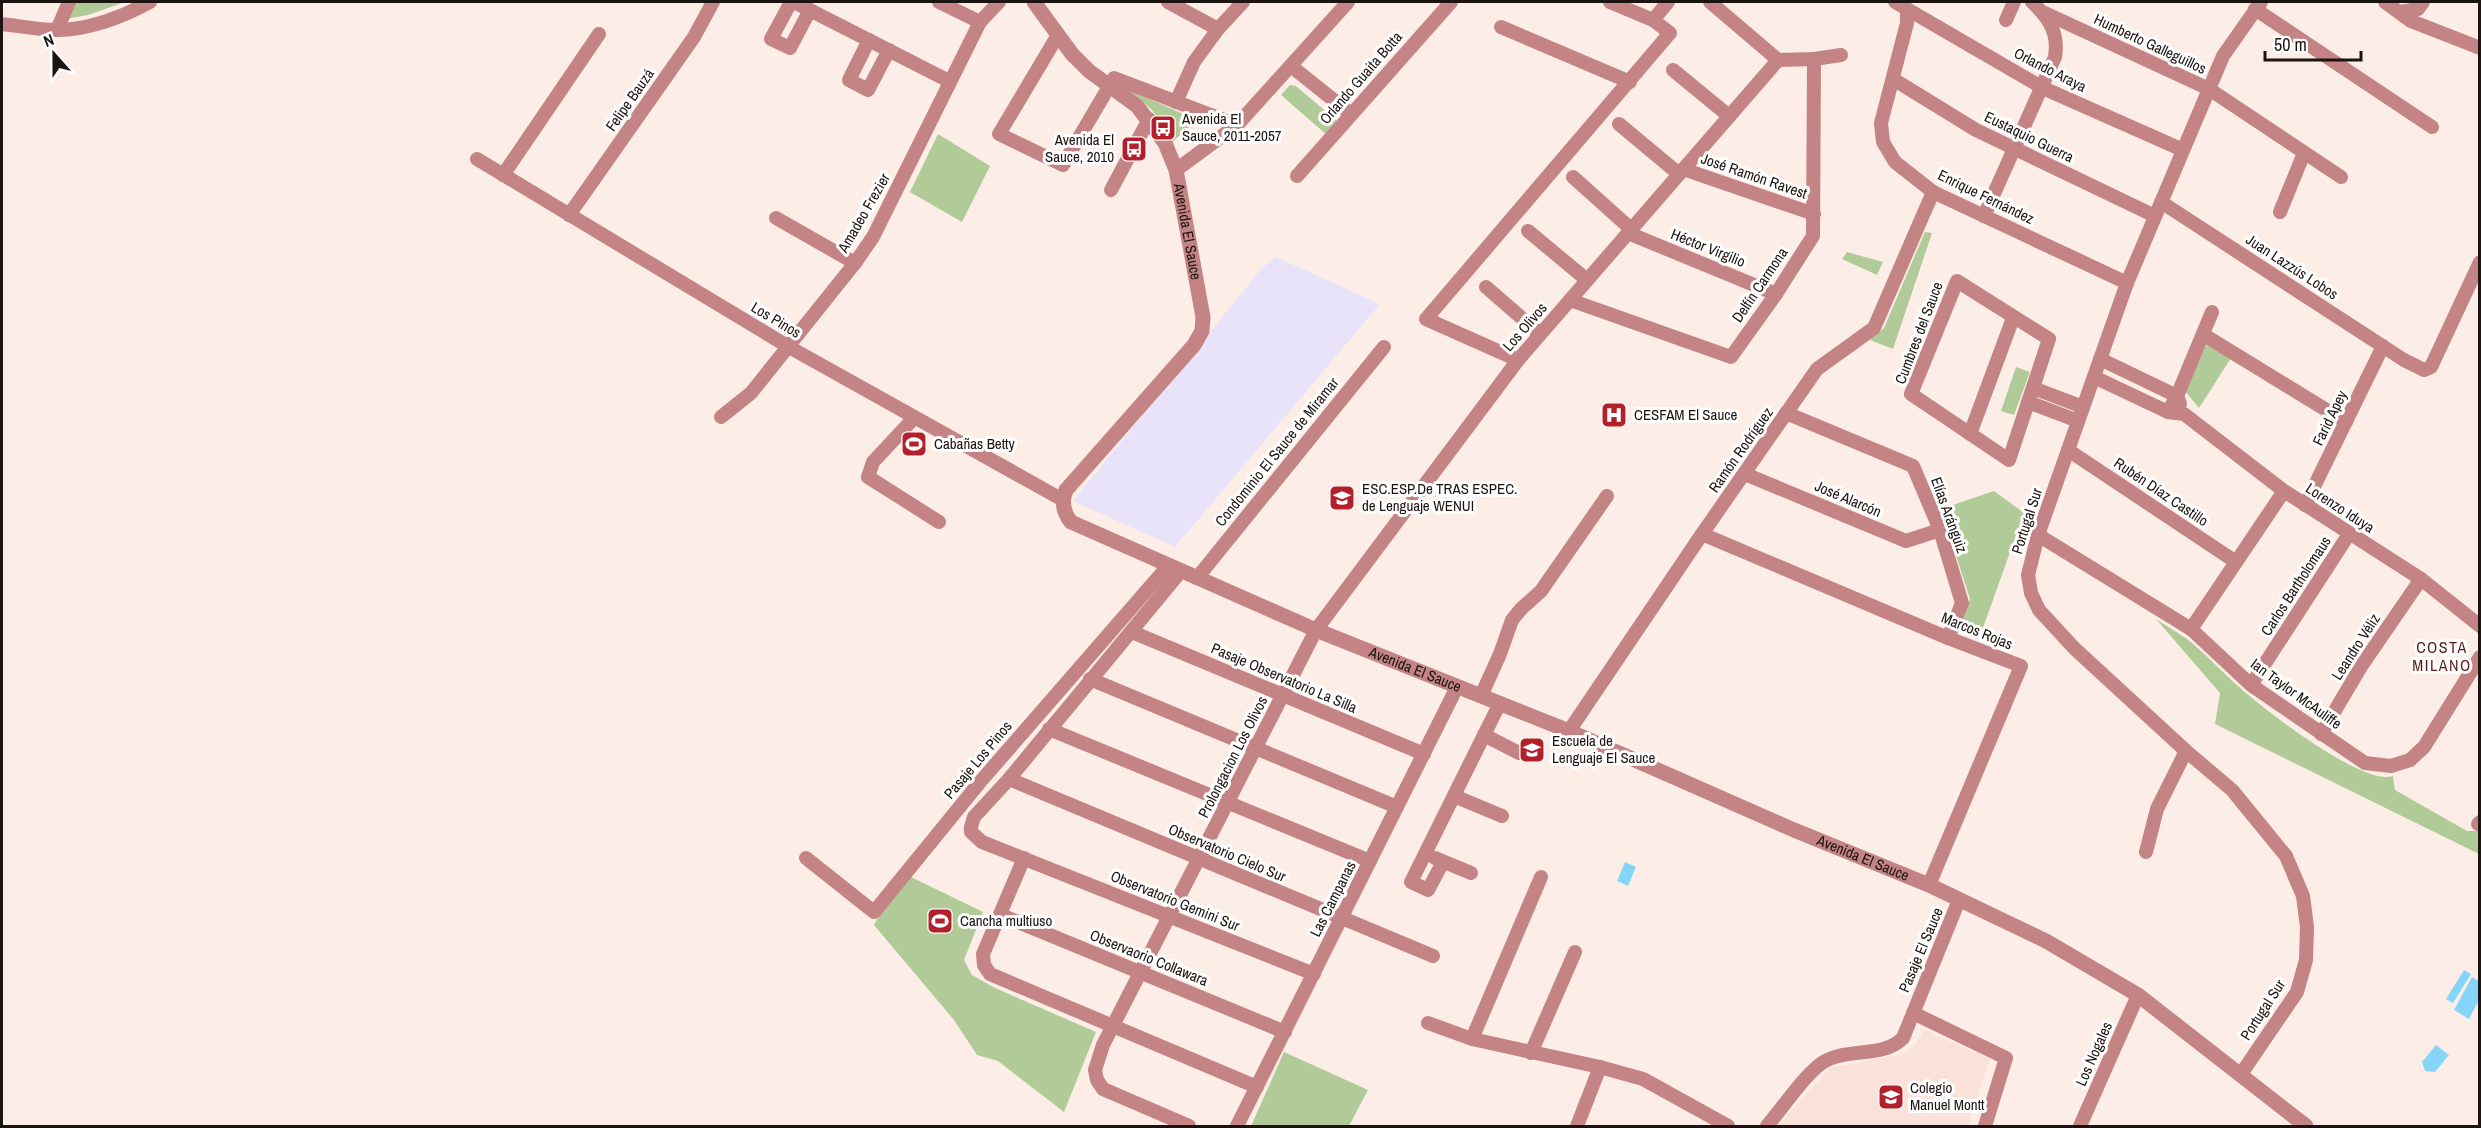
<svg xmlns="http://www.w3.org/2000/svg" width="2481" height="1128" font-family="'Archivo Narrow',sans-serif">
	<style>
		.industrial { fill: #e9e3f9 }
		.education { fill: #fae1d9 }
		.green { fill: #b0cb98 }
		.water { fill: #84d5f7 }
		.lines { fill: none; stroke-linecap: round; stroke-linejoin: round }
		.minor { stroke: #c48485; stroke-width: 14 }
		.tertiary { stroke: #c48485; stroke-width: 15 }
		.labels { text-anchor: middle; stroke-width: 6; stroke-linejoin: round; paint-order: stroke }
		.street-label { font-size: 15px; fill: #1c1410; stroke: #fff }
		.poi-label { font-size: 15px; fill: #1c1410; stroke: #fff; text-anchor: start }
		.neighbourhood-label { font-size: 16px; letter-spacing: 1.5px; fill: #5d1819; stroke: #fff }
	</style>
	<rect width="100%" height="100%" fill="#fceee6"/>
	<polygon class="industrial" points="1276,257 1380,304 1175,547 1073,501 1262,268"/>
	<polygon class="education" points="1924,1030 1990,1059 1968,1126 1778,1126 1830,1068 1904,1054 1914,1046"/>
	<g class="green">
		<polygon points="74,2 125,2 88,15 66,19"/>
		<polygon points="1290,85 1296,86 1337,121 1327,135 1281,95"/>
		<path d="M1124 88 1197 120 1171 143C1158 113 1151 106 1124 88Z"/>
		<polygon points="938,134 990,166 962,222 910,192"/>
		<polygon points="1925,232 1932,233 1893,349 1870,340 1884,328"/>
		<polygon points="1847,252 1883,262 1877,275 1842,259"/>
		<polygon points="2206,345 2231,358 2199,408 2185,391"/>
		<polygon points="2016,367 2030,372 2014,415 2001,411"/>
		<polygon points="1994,491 2024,513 1979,639 1959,632 1970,599 1941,509"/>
		<path d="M2156 619C2166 626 2177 632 2187 639 2205 653 2221 671 2238 686 2262 708 2364 787 2393 776L2395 790 2467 831H2479V854L2215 724 2220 693Z"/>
		<polygon points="909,876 983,912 964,960 972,975 995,988 1096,1032 1064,1112 998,1061 977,1055 954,1020 874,925 889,898"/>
		<polygon points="1284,1052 1368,1090 1349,1126 1251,1126"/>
	</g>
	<g class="water">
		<polygon points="913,431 927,442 916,456 902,446"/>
		<polygon points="1625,862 1636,867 1628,886 1617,881"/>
		<polygon points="2464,970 2471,974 2453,1003 2446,999"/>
		<polygon points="2472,977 2479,981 2479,1000 2469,1019 2454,1010"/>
		<polygon points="2436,1045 2449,1055 2435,1072 2425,1071 2422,1062"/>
	</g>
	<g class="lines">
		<g class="minor">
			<polyline points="791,2 771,39 790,48 810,10"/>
			<polyline points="794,2 949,81"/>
			<polyline points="939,2 980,22"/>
			<polyline points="1168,2 1218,29"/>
			<polyline points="1710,2 1778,60"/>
			<polyline points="1895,2 1907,9 1907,23 1881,123 1883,142 1895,162 1933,192 2127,283"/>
			<polyline points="2385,2 2411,21 2480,48"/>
			<polyline points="1907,9 2043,88 2183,150"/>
			<polyline points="2255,9 2432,127"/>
			<polyline points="2400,12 2418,9 2423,2"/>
			<polyline points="2045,13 2209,89 2341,177"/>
			<polyline points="1653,20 1668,2"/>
			<polyline points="2006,20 2014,2"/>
			<path d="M2 24C20 26 39 30 57 30 88 30 123 17 150 2"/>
			<polyline points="1501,27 1630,82"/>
			<polyline points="57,30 69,2"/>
			<polyline points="1058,35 999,134 1063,165 1114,78 1237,125"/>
			<polyline points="869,40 849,80 868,90 889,50"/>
			<polyline points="1814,59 1841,55"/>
			<polyline points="1291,66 1351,114"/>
			<polyline points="1673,70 1729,116"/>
			<polyline points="1893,79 1976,130 2155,216"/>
			<polyline points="1176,102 1194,62 1218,29 1243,2"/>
			<polyline points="1619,124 1679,174"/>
			<polyline points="477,159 789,347 1063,500"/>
			<polyline points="1683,169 1814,214"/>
			<polyline points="1176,170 1237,125 1348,2"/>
			<polyline points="503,175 599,34"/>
			<polyline points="1297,176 1451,2"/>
			<polyline points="1573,177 1631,229"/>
			<polyline points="1111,190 1149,119"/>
			<polyline points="2161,202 2404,360 2424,370 2431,367 2480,262"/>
			<polyline points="2280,212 2304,153"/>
			<polyline points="569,215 694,37 713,2"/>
			<path d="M1984 216 2055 57C2059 33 2049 18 2032 2"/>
			<polyline points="776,218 855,263"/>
			<polyline points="1528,231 1587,280"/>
			<polyline points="1628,233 1776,294"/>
			<polygon points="1957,281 2049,339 2009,460 1911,394"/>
			<polyline points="1486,287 1540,334"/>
			<polyline points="1570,300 1731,357 1776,294 1813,236 1814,59 1778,60"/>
			<polyline points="2204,335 2346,422"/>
			<polyline points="2100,359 2177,396 2180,404"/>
			<polyline points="1518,360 1426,319 1670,33 1653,20 1610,2"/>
			<polyline points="2094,377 2168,412 2184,414 2284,491 2421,579 2480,626"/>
			<polyline points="2033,388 2083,407"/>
			<polyline points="2028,402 2078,421"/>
			<polyline points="2168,412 2177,396 2212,312"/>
			<polyline points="1786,413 1913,466 1940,530 1962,603 1948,638"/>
			<polyline points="721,417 751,393 855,263 873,237 980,22 999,2"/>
			<polyline points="914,418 873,462 868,477 939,522"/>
			<polyline points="1970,434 2013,318"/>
			<polyline points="2068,450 2236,562"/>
			<polyline points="1745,474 1906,541 1940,530"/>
			<polyline points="2305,505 2383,346"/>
			<polyline points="1702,534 1948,638 2021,666 1929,885"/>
			<polyline points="2038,535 2191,629 2251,685 2365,763 2391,766 2410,760 2424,747 2480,657"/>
			<polyline points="1181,571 1009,779 974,817 971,827 971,832 982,842 1314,974"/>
			<polyline points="1197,578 1384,347"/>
			<polyline points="2191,629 2284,491"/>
			<polyline points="1132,632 1424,754"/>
			<polyline points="1090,679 1397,807"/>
			<polyline points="2251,685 2349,534"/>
			<polyline points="1481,696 1500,654 1512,620 1521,609 1541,591 1607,496"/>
			<polyline points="1049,729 1370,861"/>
			<polyline points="1569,731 1702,534 1817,369 1874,328 1933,192"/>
			<polyline points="2321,734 2362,665 2421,579"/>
			<polyline points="1484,735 1519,753"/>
			<polyline points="1009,779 1433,956"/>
			<polyline points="1454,796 1502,816"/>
			<polyline points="2478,824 2480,822"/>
			<polyline points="2146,852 2157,809 2186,751"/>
			<polyline points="806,858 874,912 980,782 1168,566"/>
			<polyline points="1024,858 983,954 984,965 990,974 1257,1087"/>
			<polyline points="1435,858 1471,873"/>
			<polyline points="1443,862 1428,890 1411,882 1500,703"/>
			<polyline points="1001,915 1285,1032"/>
			<polyline points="1913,1013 2006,1058 1985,1126"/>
			<polyline points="1428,1023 1472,1039 1600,1067 1643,1079 1728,1126"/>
			<polyline points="1472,1039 1541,877"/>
			<polyline points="1531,1053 1575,952"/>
			<polyline points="2241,1074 2297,992 2306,960 2307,927 2303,896 2286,856 2232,790 2186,751 2074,648 2039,610 2031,593 2028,575 2038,535 2127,283 2223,56 2261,2"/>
			<polyline points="1189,1126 1103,1089 1097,1080 1095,1070 1103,1045 1316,630 1518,360 1778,60"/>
			<polyline points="1237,1126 1457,687"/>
			<polyline points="1577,1126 1600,1067"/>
			<path d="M1767 1126C1782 1109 1808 1069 1827 1060 1851 1048 1883 1058 1903 1038L1959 900"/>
			<polyline points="2080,1126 2138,995"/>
		</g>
		<path class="tertiary" id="s1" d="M1034 2 1072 54 1089 71 1137 106 1165 143 1176 170 1203 317 1202 331 1194 345 1066 490C1061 502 1063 512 1071 522L1316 630 1569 731 1794 830 1929 885 2046 941 2138 995 2306 1126"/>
	</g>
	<defs>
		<g id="bus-square" transform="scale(1.35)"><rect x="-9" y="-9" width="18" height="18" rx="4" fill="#b2202b" stroke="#fff"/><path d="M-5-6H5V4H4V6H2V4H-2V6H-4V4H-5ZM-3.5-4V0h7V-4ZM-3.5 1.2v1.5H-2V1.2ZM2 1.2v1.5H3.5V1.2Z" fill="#fff"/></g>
		<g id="hospital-square" transform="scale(1.35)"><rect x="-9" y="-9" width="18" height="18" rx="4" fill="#b2202b" stroke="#fff"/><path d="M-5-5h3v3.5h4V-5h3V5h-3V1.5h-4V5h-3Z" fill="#fff"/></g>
		<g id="stadium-square" transform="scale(1.35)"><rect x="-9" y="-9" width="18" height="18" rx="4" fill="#b2202b" stroke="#fff"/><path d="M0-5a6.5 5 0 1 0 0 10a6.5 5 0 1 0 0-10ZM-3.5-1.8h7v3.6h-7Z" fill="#fff"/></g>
		<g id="school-square" transform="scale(1.35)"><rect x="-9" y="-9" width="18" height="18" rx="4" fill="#b2202b" stroke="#fff"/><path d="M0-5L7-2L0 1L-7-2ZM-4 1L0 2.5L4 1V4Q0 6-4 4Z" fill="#fff"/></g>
	</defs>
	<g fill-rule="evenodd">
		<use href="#bus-square" x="1163" y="128"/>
		<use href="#bus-square" x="1134" y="149"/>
		<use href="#hospital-square" x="1614" y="415"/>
		<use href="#stadium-square" x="914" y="444"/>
		<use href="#school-square" x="1342" y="498"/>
		<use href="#school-square" x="1532" y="750"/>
		<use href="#stadium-square" x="940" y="921"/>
		<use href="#school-square" x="1891" y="1097"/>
	</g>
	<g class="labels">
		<g class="street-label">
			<text transform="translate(2150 44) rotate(25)" y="5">Humberto Galleguillos</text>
			<text transform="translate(2050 70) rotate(27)" y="5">Orlando Araya</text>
			<text transform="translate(1361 78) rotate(-49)" y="5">Orlando Guaita Botta</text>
			<text transform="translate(630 100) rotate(-55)" y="5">Felipe Bauzá</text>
			<text transform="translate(2029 137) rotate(26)" y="5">Eustaquio Guerra</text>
			<text transform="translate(1754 176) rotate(19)" y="5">José Ramón Ravest</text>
			<text transform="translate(1986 197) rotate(26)" y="5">Enrique Fernández</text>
			<text transform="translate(864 213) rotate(-60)" y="5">Amadeo Frezier</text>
			<text dy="5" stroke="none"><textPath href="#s1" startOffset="286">Avenida El Sauce</textPath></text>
			<text transform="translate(1708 248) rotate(22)" y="5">Héctor Virgilio</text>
			<text transform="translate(2292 267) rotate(33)" y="5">Juan Lazzús Lobos</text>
			<text transform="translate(1760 285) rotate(-56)" y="5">Delfín Carmona</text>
			<text transform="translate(776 320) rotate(31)" y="5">Los Pinos</text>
			<text transform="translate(1525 327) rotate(-49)" y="5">Los Olivos</text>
			<text transform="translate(1919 333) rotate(-69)" y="5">Cumbres del Sauce</text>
			<text transform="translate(2330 418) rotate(-64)" y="5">Farid Apey</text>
			<text transform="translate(1741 450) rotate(-55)" y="5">Ramón Rodríguez</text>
			<text transform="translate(1277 452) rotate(-51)" y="5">Condominio El Sauce de Miramar</text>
			<text transform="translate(2161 492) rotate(34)" y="5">Rubén Díaz Castillo</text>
			<text transform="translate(1848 499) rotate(23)" y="5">José Alarcón</text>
			<text transform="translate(2340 508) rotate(33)" y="5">Lorenzo Iduya</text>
			<text transform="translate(1949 515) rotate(70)" y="5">Elías Aránguiz</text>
			<text transform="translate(2027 521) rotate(-72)" y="5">Portugal Sur</text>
			<text transform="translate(2296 586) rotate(-57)" y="5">Carlos Bartholomaus</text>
			<text transform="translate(1977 631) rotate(22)" y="5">Marcos Rojas</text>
			<text transform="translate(2356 647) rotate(-57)" y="5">Leandro Véliz</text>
			<text dy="5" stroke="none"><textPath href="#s1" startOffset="1005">Avenida El Sauce</textPath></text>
			<text transform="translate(1284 678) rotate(23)" y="5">Pasaje Observatorio La Silla</text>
			<text transform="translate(2296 694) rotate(36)" y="5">Ian Taylor McAuliffe</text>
			<text transform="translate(1233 757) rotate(-63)" y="5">Prolongacion Los Olivos</text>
			<text transform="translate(978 760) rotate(-50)" y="5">Pasaje Los Pinos</text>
			<text transform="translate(1227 853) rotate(23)" y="5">Observatorio Cielo Sur</text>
			<text dy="5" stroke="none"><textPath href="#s1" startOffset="1491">Avenida El Sauce</textPath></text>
			<text transform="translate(1333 899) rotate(-63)" y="5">Las Campanas</text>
			<text transform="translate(1175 901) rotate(22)" y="5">Observatorio Gemini Sur</text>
			<text transform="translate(1921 950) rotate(-67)" y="5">Pasaje El Sauce</text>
			<text transform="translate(1149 958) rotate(22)" y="5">Observaorio Collawara</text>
			<text transform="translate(2263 1010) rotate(-57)" y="5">Portugal Sur</text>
			<text transform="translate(2094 1054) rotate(-66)" y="5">Los Nogales</text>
		</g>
		<g class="poi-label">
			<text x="1182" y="124">Avenida El<tspan x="1182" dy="17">Sauce, 2011-2057</tspan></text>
			<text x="1114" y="145" text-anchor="end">Avenida El<tspan x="1114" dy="17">Sauce, 2010</tspan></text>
			<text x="1634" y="420">CESFAM El Sauce</text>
			<text x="934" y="449">Cabañas Betty</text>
			<text x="1362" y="494">ESC.ESP.De TRAS ESPEC.<tspan x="1362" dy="17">de Lenguaje WENUI</tspan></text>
			<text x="1552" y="746">Escuela de<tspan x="1552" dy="17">Lenguaje El Sauce</tspan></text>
			<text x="960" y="926">Cancha multiuso</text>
			<text x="1910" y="1093">Colegio<tspan x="1910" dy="17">Manuel Montt</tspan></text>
		</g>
		<g class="neighbourhood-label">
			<text x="2442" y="653">COSTA<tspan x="2442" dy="18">MILANO</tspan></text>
		</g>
	</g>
	<rect width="2481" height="1128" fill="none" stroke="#1c1410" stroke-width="6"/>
	<g transform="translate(54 54) rotate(339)" stroke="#ffffff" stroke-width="4.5" paint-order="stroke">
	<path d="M0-4.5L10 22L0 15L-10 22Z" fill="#1c1410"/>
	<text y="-9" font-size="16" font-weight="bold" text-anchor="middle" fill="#1c1410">N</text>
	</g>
	<path d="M2265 51v9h96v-9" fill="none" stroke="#1c1410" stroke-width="3"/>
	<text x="2274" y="51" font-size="18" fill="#1c1410" stroke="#ffffff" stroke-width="4.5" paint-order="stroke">50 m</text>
</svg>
